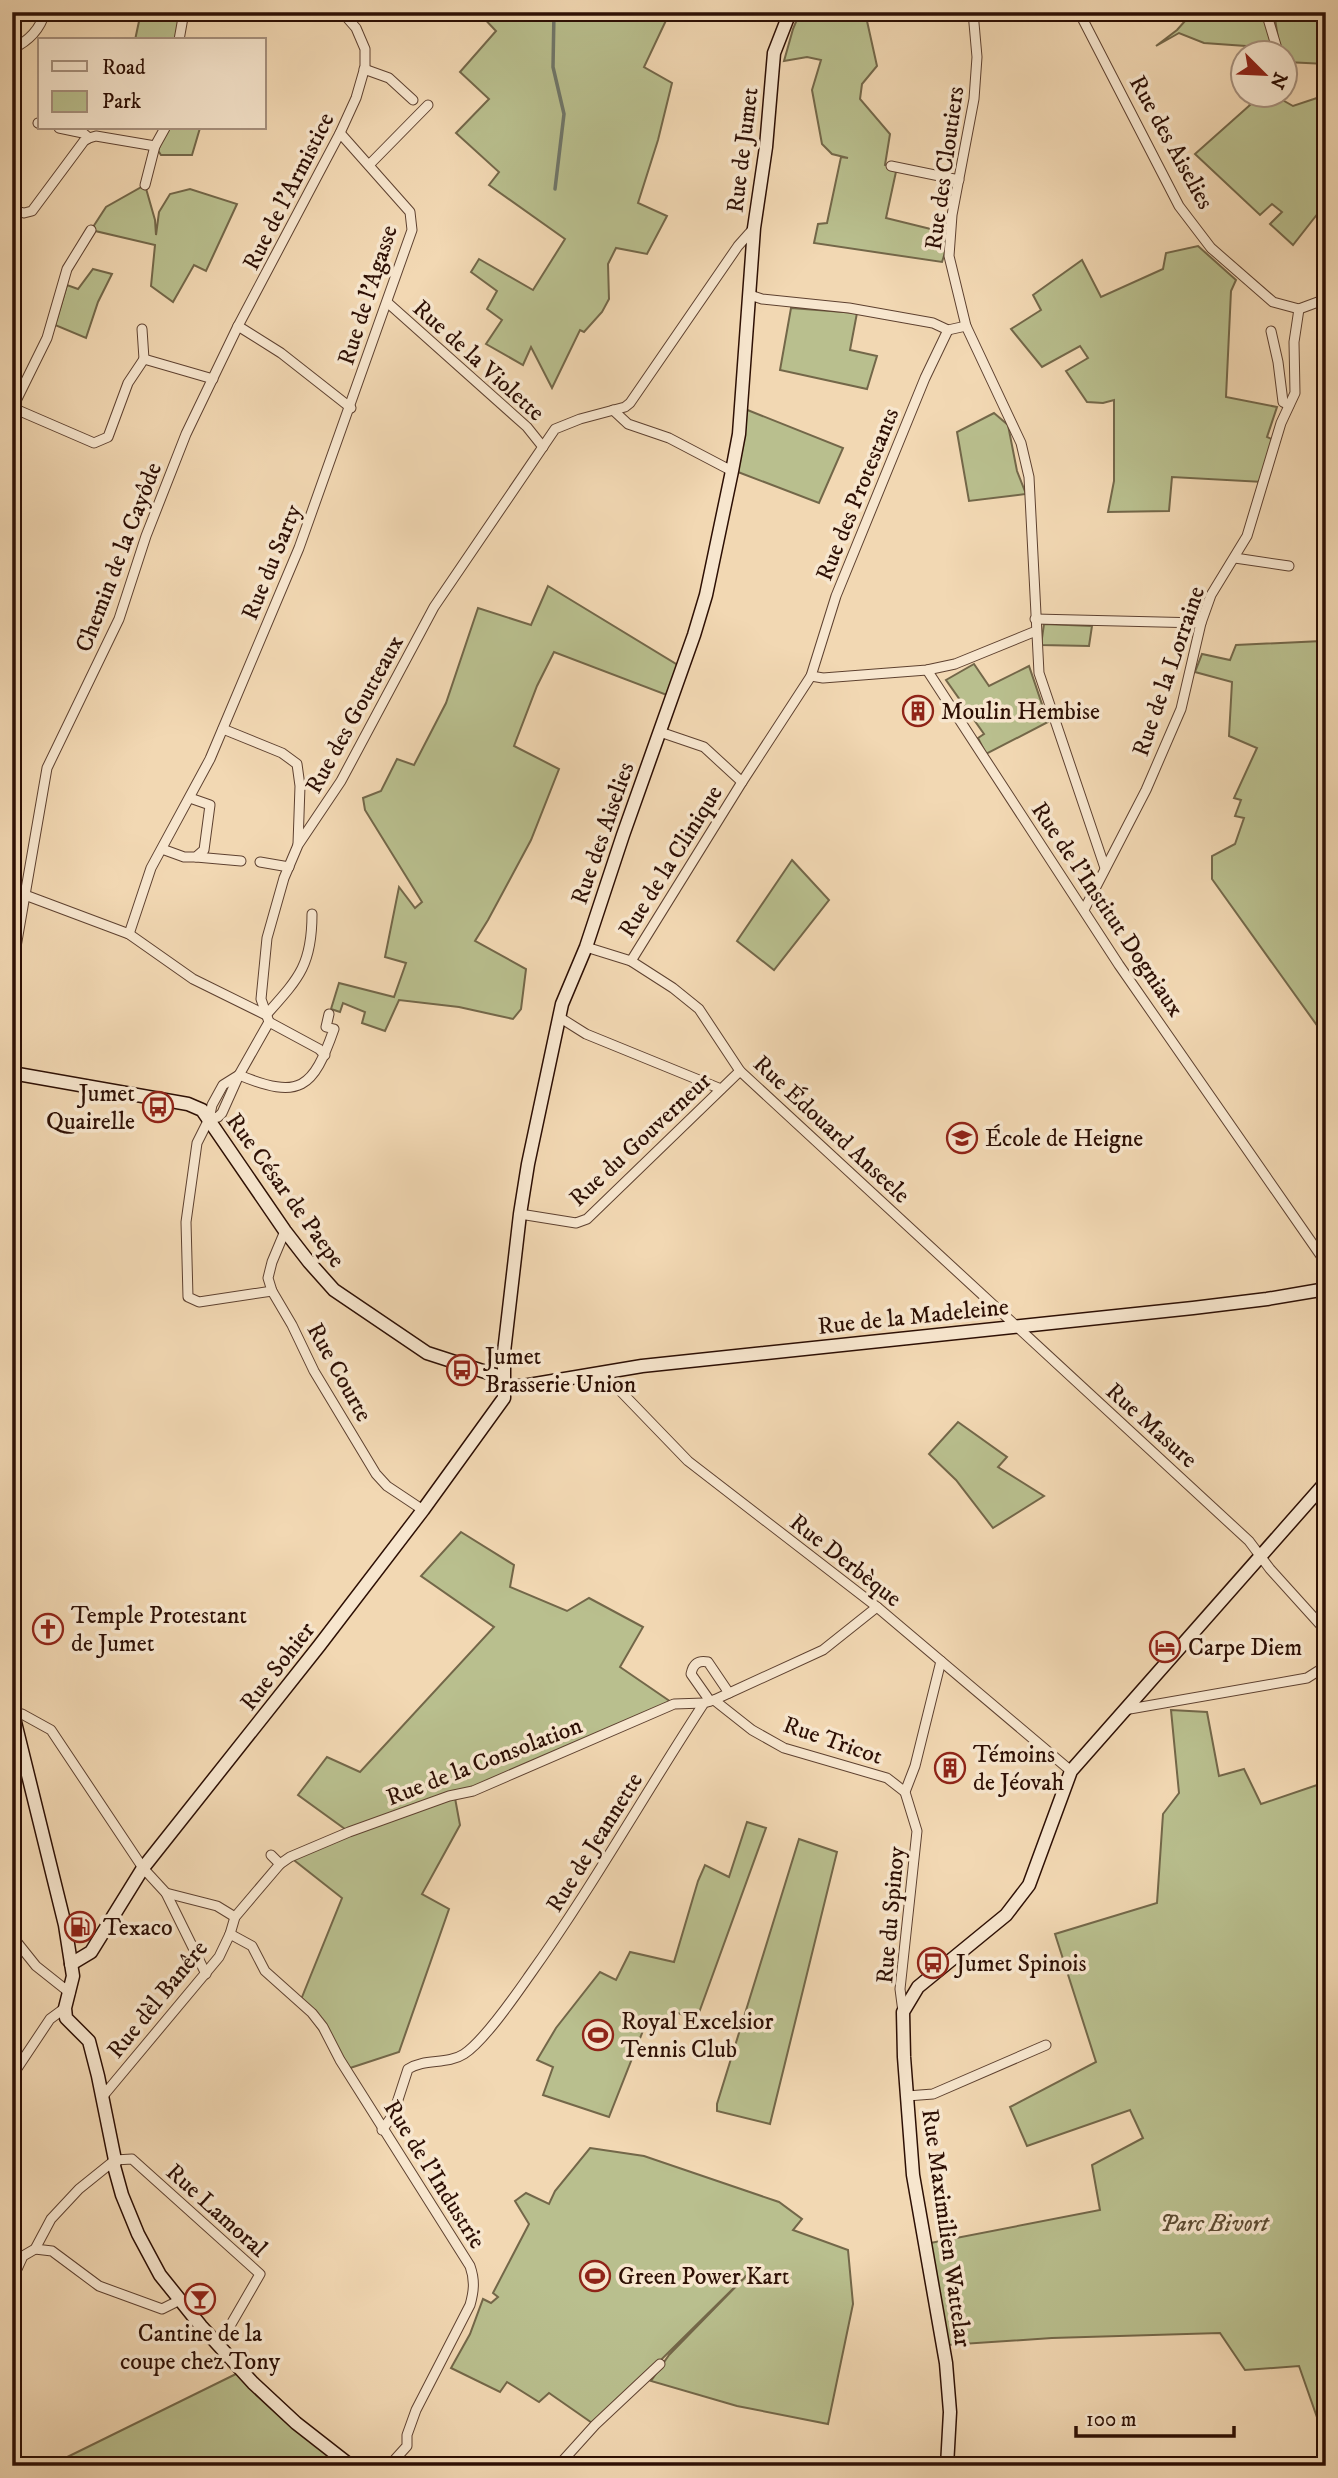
<svg xmlns="http://www.w3.org/2000/svg" width="1338" height="2478" font-family="'IM FELL DW Pica',serif">
	<style>
		.green { fill: #b9bf8e; stroke: #736749; stroke-width: 2 }
		.lines { fill: none; stroke-linecap: round; stroke-linejoin: round }
		.stream { stroke: #6f7669; stroke-width: 3.5 }
		.street-casing { stroke: #5e4130; stroke-width: 11 }
		.secondary-casing { stroke: #2d0f04; stroke-width: 15 }
		.street { stroke: #f7e6ce; stroke-width: 9 }
		.secondary { stroke: #f7e6ce; stroke-width: 12 }
		.labels { text-anchor: middle; stroke-width: 7; stroke-linejoin: round; paint-order: stroke }
		.street-label { font-size: 24px; fill: #2d0f04; stroke: #f7e6ce }
		.poi-label { font-size: 24px; fill: #2d0f04; stroke: #f7e6ce; text-anchor: start }
		.park-label { font-size: 24px; font-style: italic; fill: #5e4d34; stroke: #f7e6ce }
	</style>
	<rect width="100%" height="100%" fill="#f2d8b3"/>
	<filter id="stains"><feTurbulence type="fractalNoise" baseFrequency=".00286" numOctaves="4"/><feColorMatrix values="0 0 0 0 .2 0 0 0 0 .09 0 0 0 0 .02 0 0 0 .5 -.17"/></filter>
	<radialGradient id="worn" r=".72"><stop offset=".6" stop-color="#630" stop-opacity="0"/><stop offset="1" stop-color="#630" stop-opacity=".3"/></radialGradient>
	<g class="green">
		<polygon points="141,12 185,12 180,40 135,40"/>
		<polygon points="478,12 670,12 644,67 672,83 658,140 638,203 667,216 647,254 616,248 608,264 609,299 602,312 584,332 580,330 552,388 531,347 523,365 486,344 502,320 487,309 497,291 471,272 479,259 533,290 565,239 489,185 499,172 456,133 489,99 460,72 496,31"/>
		<polygon points="800,12 838,12 844,16 846,12 865,12 877,66 862,84 860,99 890,134 885,165 897,167 886,218 951,234 942,262 814,243 818,224 827,223 841,157 848,158 832,154 822,144 812,90 821,60 807,57 784,61 793,29"/>
		<polygon points="1193,12 1266,12 1278,52 1261,52 1246,46 1204,43 1179,33 1156,46 1177,30"/>
		<polygon points="1274,12 1326,12 1326,64 1286,62 1286,52 1280,52"/>
		<polygon points="1245,95 1279,95 1279,98 1293,106 1326,95 1326,149 1320,153 1326,160 1326,203 1293,245 1270,224 1282,212 1272,204 1260,215 1195,154 1250,105"/>
		<polygon points="165,128 200,128 192,155 161,155 155,146"/>
		<polygon points="145,185 155,220 156,235 159,212 170,194 190,189 237,204 206,271 194,265 173,302 151,286 155,245 91,230 106,207"/>
		<polygon points="1198,246 1236,280 1231,291 1226,397 1277,407 1267,437 1276,441 1263,482 1172,477 1169,511 1108,512 1114,481 1114,400 1103,403 1087,402 1066,371 1088,358 1080,346 1042,367 1011,329 1041,310 1033,295 1082,260 1101,297 1163,269 1166,253"/>
		<polygon points="93,269 112,274 98,302 86,338 55,325 67,285 78,289"/>
		<polygon points="791,308 857,313 850,350 877,356 867,389 780,370"/>
		<polygon points="745,409 843,448 819,503 738,472"/>
		<polygon points="994,413 1008,425 1017,471 1026,494 969,501 957,432"/>
		<polygon points="548,586 681,667 672,697 554,652 537,686 514,746 559,769 531,840 488,920 475,941 526,969 521,1009 513,1019 459,1007 399,1000 385,1031 362,1023 365,1012 343,1003 340,1012 331,1009 339,983 394,997 406,963 385,957 399,887 415,908 422,902 365,810 363,798 381,791 397,759 414,765 446,703 478,608 531,625"/>
		<polygon points="1044,624 1092,626 1089,646 1041,645"/>
		<polygon points="1326,630 1326,1038 1212,879 1212,856 1235,844 1244,818 1235,816 1241,800 1234,798 1257,748 1229,736 1232,682 1195,672 1202,654 1230,660 1236,645 1322,641"/>
		<polygon points="974,664 989,686 1029,666 1048,722 986,754 978,738 984,734 946,680"/>
		<polygon points="792,860 829,900 774,970 737,941"/>
		<polygon points="958,1422 1007,1457 998,1467 1044,1496 993,1528 956,1480 929,1454"/>
		<polygon points="461,1532 514,1565 510,1587 567,1611 589,1598 643,1627 620,1667 674,1704 455,1798 460,1825 422,1894 449,1909 399,2052 347,2069 300,2002 342,1898 290,1857 349,1832 298,1795 327,1757 360,1772 494,1627 421,1576"/>
		<polygon points="1171,1710 1207,1712 1219,1776 1244,1769 1261,1804 1326,1782 1326,2443 1299,2366 1245,2370 1220,2333 1052,2338 947,2345 925,2244 1100,2210 1092,2165 1143,2138 1130,2110 1027,2146 1010,2107 1096,2062 1055,1934 1157,1903 1163,1814 1179,1793"/>
		<polygon points="747,1822 766,1828 696,2021 674,2011 669,2024 648,2018 609,2117 543,2095 553,2067 537,2060 556,2028 600,1972 616,1980 630,1952 674,1962 698,1881 705,1865 729,1877"/>
		<polygon points="799,1839 837,1852 770,2124 717,2111 717,2104"/>
		<polygon points="590,2148 644,2156 779,2202 802,2219 793,2230 848,2250 853,2304 828,2424 737,2406 651,2381 669,2355 755,2267 595,2425 549,2393 539,2402 507,2382 500,2392 451,2368 470,2334 483,2299 491,2303 498,2297 493,2293 529,2224 515,2201 526,2193 549,2204 555,2191"/>
		<polygon points="242,2371 347,2466 49,2466"/>
	</g>
	<g class="lines">
		<polyline class="stream" points="554,12 553,67 564,114 555,189"/>
		<g class="street-casing">
			<g id="street">
				<polyline points="973,12 977,57 974,99 952,215 949,256 966,326 1021,443 1029,477 1039,673 1105,868"/>
				<polyline points="1079,12 1179,206 1211,248 1273,302 1299,309 1326,299"/>
				<polyline points="1266,12 1278,52"/>
				<polyline points="179,40 184,12"/>
				<path d="M12 49C29 41 40 30 45 12"/>
				<polyline points="364,69 389,78 413,100"/>
				<polyline points="38,123 40,124"/>
				<polyline points="59,128 83,133 89,138 96,136 155,146"/>
				<polyline points="369,165 428,105"/>
				<polyline points="891,166 959,180"/>
				<polyline points="145,185 155,146 165,128"/>
				<polyline points="12,210 24,213 32,211 84,141 89,138"/>
				<polyline points="750,295 762,299 849,308 933,323 948,330 966,326"/>
				<polyline points="388,303 527,427 543,447"/>
				<polyline points="238,326 281,353 351,408"/>
				<polyline points="142,329 144,359"/>
				<polyline points="1271,331 1278,362 1283,402 1289,405"/>
				<polyline points="13,408 94,443 108,437 128,383 144,359 213,379"/>
				<polyline points="12,409 47,338 67,269 91,230"/>
				<polyline points="613,410 628,424 669,438 732,471"/>
				<polyline points="1235,558 1289,566"/>
				<polyline points="1035,619 1201,623"/>
				<polyline points="927,670 1119,965 1326,1263"/>
				<polyline points="811,676 823,678 927,670 955,664 1036,631"/>
				<polyline points="223,729 282,753 297,764 300,786 298,844"/>
				<polyline points="660,732 704,747 742,782"/>
				<polyline points="162,849 184,857 196,857 204,850 210,805 190,798"/>
				<polyline points="196,857 241,861"/>
				<polyline points="260,862 289,867"/>
				<path d="M25 895 129 934 193 979 266 1015C299 978 312 965 312 914"/>
				<polyline points="1084,910 1146,790 1181,709 1201,623 1211,595 1247,536 1281,423 1295,393 1294,342 1299,309"/>
				<polyline points="129,934 151,868 210,759 299,548 412,230 410,212 340,133"/>
				<polyline points="586,947 631,961 673,988 699,1009 740,1071 1249,1541 1270,1569 1326,1631"/>
				<polyline points="631,961 742,782 811,676 836,596 925,378 948,330"/>
				<polyline points="12,970 47,768 119,619 146,536 186,434 238,326 340,133 356,98 365,67 365,49 356,28 342,12"/>
				<polyline points="559,1017 586,1034 721,1089"/>
				<polyline points="269,1022 261,999 267,938 284,878 298,845 341,781 434,607 555,429 580,419 625,407 630,403 738,246 754,228"/>
				<polyline points="269,1022 319,1049 325,1055"/>
				<polyline points="239,1075 223,1085 212,1105 209,1119 197,1143 186,1222 188,1297 199,1302 272,1291"/>
				<path d="M239 1075C300 1100 313 1089 334 1029L326 1027 329 1014"/>
				<polyline points="209,1119 218,1117 222,1113 239,1075 269,1022"/>
				<polyline points="520,1214 576,1223 587,1219 740,1071"/>
				<polyline points="285,1231 272,1262 268,1278 272,1291 292,1325 314,1371 376,1474 387,1486 423,1510"/>
				<polyline points="603,1373 688,1461 877,1607 1071,1771"/>
				<polyline points="714,1700 752,1730 784,1748 887,1778 905,1792"/>
				<path d="M710 1701 691 1674C693 1664 698 1660 708 1662L729 1693"/>
				<polyline points="1124,1710 1307,1678 1326,1666"/>
				<polyline points="13,1713 22,1714 51,1730 143,1868 166,1893 206,1974"/>
				<polyline points="271,1855 280,1864"/>
				<polyline points="166,1893 217,1906 235,1917"/>
				<path d="M230 1934 252 1946 265 1971 312 2013 323 2027 340 2060 470 2266C475 2280 474 2291 470 2305L416 2410 407 2435V2446L389 2466"/>
				<polyline points="12,1936 36,1966 70,1993"/>
				<polyline points="903,2012 900,1989 917,1831 905,1792 915,1766 941,1661"/>
				<polyline points="12,2076 50,2019 65,2008"/>
				<polyline points="907,2096 933,2094 1046,2045"/>
				<polyline points="103,2100 103,2096 219,1957 230,1934 235,1917 280,1864 290,1857 349,1832 449,1796 473,1791 674,1704 704,1703"/>
				<path d="M382 2130 393 2115 408 2069C425 2058 447 2065 464 2054 484 2041 515 1996 529 1976 592 1888 645 1793 704 1703L714 1700 823 1650 877 1607"/>
				<polyline points="35,2249 52,2251 99,2286 162,2309 180,2300"/>
				<polyline points="12,2280 23,2256 35,2249 51,2219 79,2189 115,2160 132,2159 260,2274 219,2345"/>
				<polyline points="558,2466 595,2425 660,2364"/>
			</g>
		</g>
		<g class="secondary-casing">
			<g id="secondary">
				<polyline points="12,1073 188,1104 202,1110 285,1231 309,1262 334,1290 427,1353 498,1376 505,1386"/>
				<polyline points="505,1386 523,1386 642,1366 1193,1308 1267,1299 1326,1289"/>
				<polyline points="12,1710 65,1925 73,1976 65,2008 66,2018 89,2041 98,2076 115,2160 114,2166 122,2195 138,2234 160,2275 201,2326 253,2383 296,2423 351,2466"/>
				<polyline points="71,1964 91,1952 143,1868 319,1646 423,1510 504,1398 504,1352 520,1214 528,1164 562,1004 586,947 623,835 694,635 706,595 732,471 739,434 754,228 766,147 774,53 790,12"/>
				<polyline points="947,2466 950,2412 946,2363 913,2175 904,2057 903,2012 918,1987 1006,1915 1029,1885 1071,1771 1326,1482"/>
			</g>
		</g>
		<use href="#street" class="street"/>
		<use href="#secondary" class="secondary"/>
	</g>
	<defs>
		<g id="building-ring" transform="scale(1.575)"><circle r="9.5" fill="#f7e6ce" stroke="#8f2418" stroke-width="1.5"/><path d="M-4-6H4V6H1V3H-1V6H-4ZM-2.5-4.3h1.7v1.8h-1.7ZM.8-4.3h1.7v1.8H.8ZM-2.5-1h1.7V.8h-1.7ZM.8-1h1.7V.8H.8Z" fill="#8f2418"/></g>
		<g id="bus-ring" transform="scale(1.575)"><circle r="9.5" fill="#f7e6ce" stroke="#8f2418" stroke-width="1.5"/><path d="M-5-6H5V4H4V6H2V4H-2V6H-4V4H-5ZM-3.5-4V0h7V-4ZM-3.5 1.2v1.5H-2V1.2ZM2 1.2v1.5H3.5V1.2Z" fill="#8f2418"/></g>
		<g id="school-ring" transform="scale(1.575)"><circle r="9.5" fill="#f7e6ce" stroke="#8f2418" stroke-width="1.5"/><path d="M0-5L7-2L0 1L-7-2ZM-4 1L0 2.5L4 1V4Q0 6-4 4Z" fill="#8f2418"/></g>
		<g id="church-ring" transform="scale(1.575)"><circle r="9.5" fill="#f7e6ce" stroke="#8f2418" stroke-width="1.5"/><path d="M-1.2-6h2.4v3.5h3.3v2.4h-3.3V6h-2.4V-.1h-3.3v-2.4h3.3Z" fill="#8f2418"/></g>
		<g id="hotel-ring" transform="scale(1.575)"><circle r="9.5" fill="#f7e6ce" stroke="#8f2418" stroke-width="1.5"/><path d="M-6-4.5h1.5V1H6V5H4.5V3h-9V5H-6ZM-4 0a1.8 1.8 0 1 1 3.6 0ZM.5 0V-2.5h3Q6-2.5 6 0Z" fill="#8f2418"/></g>
		<g id="fuel-ring" transform="scale(1.575)"><circle r="9.5" fill="#f7e6ce" stroke="#8f2418" stroke-width="1.5"/><path d="M-5.5-6h7V0h2V4h1.3V-2.5L3-4.5l.8-.8L6-3V5H2.5V1h-1V6h-7ZM-4.2-4.7v3.2H.2V-4.7Z" fill="#8f2418"/></g>
		<g id="stadium-ring" transform="scale(1.575)"><circle r="9.5" fill="#f7e6ce" stroke="#8f2418" stroke-width="1.5"/><path d="M0-5a6.5 5 0 1 0 0 10a6.5 5 0 1 0 0-10ZM-3.5-1.8h7v3.6h-7Z" fill="#8f2418"/></g>
		<g id="bar-ring" transform="scale(1.575)"><circle r="9.5" fill="#f7e6ce" stroke="#8f2418" stroke-width="1.5"/><path d="M-6-5H6L.8 .8V4.5H3.5V6h-7V4.5H-.8V.8Z" fill="#8f2418"/></g>
	</defs>
	<g fill-rule="evenodd">
		<use href="#building-ring" x="918" y="711"/>
		<use href="#bus-ring" x="158" y="1107"/>
		<use href="#school-ring" x="962" y="1138"/>
		<use href="#bus-ring" x="462" y="1370"/>
		<use href="#church-ring" x="48" y="1629"/>
		<use href="#hotel-ring" x="1165" y="1647"/>
		<use href="#building-ring" x="950" y="1768"/>
		<use href="#fuel-ring" x="80" y="1927"/>
		<use href="#bus-ring" x="933" y="1963"/>
		<use href="#stadium-ring" x="598" y="2035"/>
		<use href="#stadium-ring" x="595" y="2276"/>
		<use href="#bar-ring" x="200" y="2299"/>
	</g>
	<g class="labels">
		<g class="street-label">
			<text transform="translate(1172 142) rotate(61)" y="8">Rue des Aiselies</text>
			<text transform="translate(742 150) rotate(-83)" y="8">Rue de Jumet</text>
			<text transform="translate(944 168) rotate(-82)" y="8">Rue des Cloutiers</text>
			<text transform="translate(288 191) rotate(-63)" y="8">Rue de l'Armistice</text>
			<text transform="translate(367 295) rotate(-72)" y="8">Rue de l'Agasse</text>
			<text transform="translate(479 360) rotate(42)" y="8">Rue de la Violette</text>
			<text transform="translate(857 494) rotate(-68)" y="8">Rue des Protestants</text>
			<text transform="translate(118 557) rotate(-69)" y="8">Chemin de la Cayôde</text>
			<text transform="translate(271 562) rotate(-68)" y="8">Rue du Sarty</text>
			<text transform="translate(1168 671) rotate(-71)" y="8">Rue de la Lorraine</text>
			<text transform="translate(354 714) rotate(-61)" y="8">Rue des Goutteaux</text>
			<text transform="translate(602 833) rotate(-71)" y="8">Rue des Aiselies</text>
			<text transform="translate(670 861) rotate(-58)" y="8">Rue de la Clinique</text>
			<text transform="translate(1108 909) rotate(56)" y="8">Rue de l'Institut Dogniaux</text>
			<text transform="translate(832 1129) rotate(43)" y="8">Rue Édouard Anseele</text>
			<text transform="translate(640 1139) rotate(-43)" y="8">Rue du Gouverneur</text>
			<text transform="translate(286 1190) rotate(54)" y="8">Rue César de Paepe</text>
			<text transform="translate(913 1316) rotate(-6)" y="8">Rue de la Madeleine</text>
			<text transform="translate(340 1372) rotate(61)" y="8">Rue Courte</text>
			<text transform="translate(1152 1425) rotate(42)" y="8">Rue Masure</text>
			<text transform="translate(846 1560) rotate(38)" y="8">Rue Derbèque</text>
			<text transform="translate(277 1666) rotate(-52)" y="8">Rue Sohier</text>
			<text transform="translate(833 1740) rotate(19)" y="8">Rue Tricot</text>
			<text transform="translate(484 1761) rotate(-21)" y="8">Rue de la Consolation</text>
			<text transform="translate(594 1842) rotate(-58)" y="8">Rue de Jeannette</text>
			<text transform="translate(890 1915) rotate(-85)" y="8">Rue du Spinoy</text>
			<text transform="translate(157 1999) rotate(-51)" y="8">Rue dèl Banêre</text>
			<text transform="translate(435 2174) rotate(58)" y="8">Rue de l'Industrie</text>
			<text transform="translate(217 2210) rotate(42)" y="8">Rue Lamoral</text>
			<text transform="translate(947 2228) rotate(82)" y="8">Rue Maximilien Wattelar</text>
		</g>
		<g class="poi-label">
			<text x="941" y="719">Moulin Hembise</text>
			<text x="135" y="1101" text-anchor="end">Jumet<tspan x="135" dy="28">Quairelle</tspan></text>
			<text x="985" y="1146">École de Heigne</text>
			<text x="485" y="1364">Jumet<tspan x="485" dy="28">Brasserie Union</tspan></text>
			<text x="71" y="1623">Temple Protestant<tspan x="71" dy="28">de Jumet</tspan></text>
			<text x="1188" y="1655">Carpe Diem</text>
			<text x="973" y="1762">Témoins<tspan x="973" dy="28">de Jéovah</tspan></text>
			<text x="103" y="1935">Texaco</text>
			<text x="956" y="1971">Jumet Spinois</text>
			<text x="621" y="2029">Royal Excelsior<tspan x="621" dy="28">Tennis Club</tspan></text>
			<text x="618" y="2284">Green Power Kart</text>
			<text x="200" y="2341" text-anchor="middle">Cantine de la<tspan x="200" dy="28">coupe chez Tony</tspan></text>
		</g>
		<g class="park-label">
			<text x="1214" y="2231">Parc Bivort</text>
		</g>
	</g>
	<rect width="1338" height="2478" fill="none" stroke="#f2d8b3" stroke-width="42"/>
	<rect x="14" y="14" width="1310" height="2450" fill="none" stroke="#2d0f04" stroke-width="3.5"/>
	<rect x="21" y="21" width="1296" height="2436" fill="none" stroke="#2d0f04" stroke-width="2"/>
	<rect x="38" y="38" width="228" height="91" fill="#f7e6ce" stroke="#a6907d" stroke-width="2"/>
	<rect x="52" y="61" width="35" height="10" fill="#f7e6ce" stroke="#a6907d" stroke-width="2"/>
	<text x="102" y="74" font-size="21" fill="#2d0f04">Road</text>
	<rect x="52" y="91" width="35" height="21" fill="#b9bf8e" stroke="#a6907d" stroke-width="2"/>
	<text x="102" y="108" font-size="21" fill="#2d0f04">Park</text>
	<g transform="translate(1264 74) rotate(114)"><circle r="33" fill="#f7e6ce" stroke="#a6907d" stroke-width="2"/>
	<path d="M0-5L12 26L0 18L-12 26Z" fill="#8f2418"/>
	<text y="-10" font-size="19" font-weight="bold" text-anchor="middle" fill="#2d0f04">N</text>
	</g>
	<path d="M1076 2426v10h158v-10" fill="none" stroke="#2d0f04" stroke-width="3.5"/>
	<text x="1086" y="2426" font-size="21" fill="#2d0f04" stroke="#f7e6ce" stroke-width="5" paint-order="stroke">100 m</text>
	<rect width="100%" height="100%" filter="url(#stains)"/>
	<rect width="100%" height="100%" fill="url(#worn)"/>
</svg>
